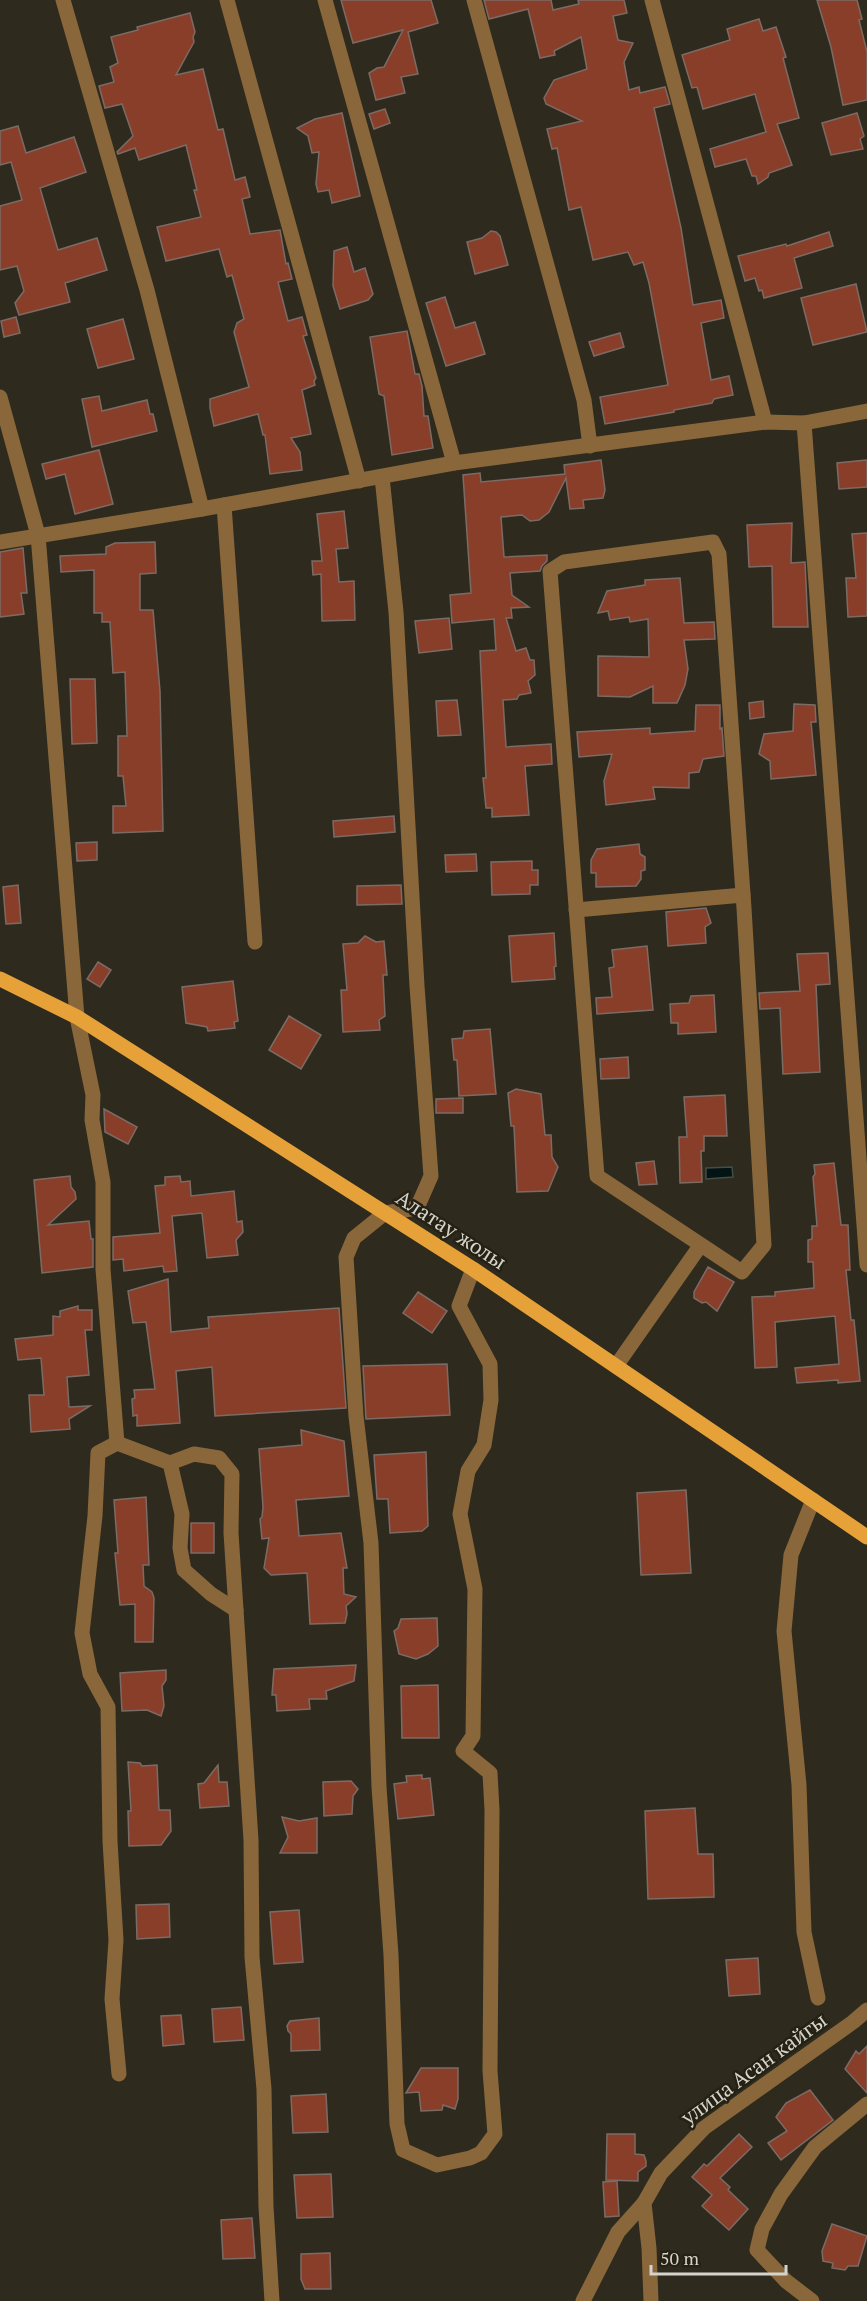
<svg xmlns="http://www.w3.org/2000/svg" width="867" height="2301" font-family="'PT Serif',serif">
	<style>
		.water { fill: #041313; stroke: #434d4a; stroke-width: 1.5 }
		.building { fill: #883e28; stroke: #7c6b65; stroke-width: 1.5 }
		.lines { fill: none; stroke-linecap: round; stroke-linejoin: round }
		.minor { stroke: #89673b; stroke-width: 15 }
		.major { stroke: #e7a139; stroke-width: 15 }
		.labels { text-anchor: middle; stroke-width: 5; stroke-linejoin: round; paint-order: stroke }
		.street-label { font-size: 21px; fill: #d5d3cb; stroke: #252214 }
	</style>
	<rect width="100%" height="100%" fill="#2e2b1e"/>
	<polygon class="water" points="732,1167 733,1177 706,1179 706,1168"/>
	<g class="building">
		<polygon points="341,0 431,0 438,23 408,32 418,74 401,77 405,93 376,100 369,73 377,68 384,67 403,30 353,43"/>
		<polygon points="484,0 551,0 553,10 579,4 578,0 624,0 627,13 613,16 618,40 633,43 624,62 629,90 639,87 640,93 665,87 670,104 654,108 681,228 693,305 721,300 724,318 701,323 711,380 729,376 733,395 714,399 712,403 674,410 674,412 605,424 600,397 668,385 649,283 643,262 634,265 628,252 593,260 581,207 569,210 557,148 552,149 547,129 582,121 546,104 544,98 554,80 587,69 581,37 554,51 555,55 540,58 528,9 489,19"/>
		<polygon points="817,0 857,0 862,19 859,20 867,52 867,100 843,105 831,47"/>
		<polygon points="190,13 195,32 193,37 194,42 176,75 203,69 218,130 223,129 235,180 245,177 250,197 242,199 250,234 280,230 286,264 288,263 292,279 278,282 288,321 302,317 307,335 303,336 316,378 314,381 315,385 302,390 311,434 291,438 300,452 302,470 270,474 265,435 263,435 258,414 214,426 210,408 210,399 249,387 234,332 237,323 244,319 232,275 227,277 219,249 166,261 157,227 201,217 194,190 197,190 186,145 139,160 135,148 118,154 117,152 133,136 122,104 105,108 99,86 114,82 110,67 118,63 111,37 138,30 137,27"/>
		<polygon points="759,19 763,31 776,27 786,57 783,58 799,118 777,124 792,165 769,173 768,177 758,184 756,176 752,176 746,159 715,167 710,149 766,132 755,94 703,109 697,87 692,88 682,55 730,40 727,29"/>
		<polygon points="385,109 390,123 374,129 369,114"/>
		<polygon points="342,113 360,196 332,203 329,190 318,192 316,184 319,152 312,153 308,136 297,128 315,119"/>
		<polygon points="857,113 864,136 860,139 863,149 831,155 822,123"/>
		<polygon points="18,126 26,153 74,137 86,172 40,188 58,250 97,238 107,270 65,283 70,302 19,315 15,303 24,291 17,266 0,270 0,206 22,200 11,162 0,165 0,131"/>
		<polygon points="491,231 496,232 500,236 508,265 475,274 467,242 482,238"/>
		<polygon points="829,232 833,246 794,258 802,288 764,298 762,290 759,291 755,278 745,281 738,256 786,244 787,246"/>
		<polygon points="347,247 354,272 365,268 373,294 368,300 340,309 333,286 334,251"/>
		<polygon points="856,284 867,332 813,345 801,298"/>
		<polygon points="445,297 455,328 475,322 485,354 446,366 426,303"/>
		<polygon points="16,317 20,333 4,337 1,321"/>
		<polygon points="123,319 134,359 98,368 87,329"/>
		<polygon points="407,331 415,374 419,374 422,386 424,416 428,416 433,448 392,455 384,396 379,394 370,337"/>
		<polygon points="620,333 624,347 594,356 589,342"/>
		<polygon points="99,396 102,411 147,400 150,414 153,414 157,431 92,447 82,399"/>
		<polygon points="99,450 113,504 75,514 65,474 46,479 42,464"/>
		<polygon points="601,460 605,490 603,498 583,500 584,508 570,509 566,478 549,512 539,520 530,521 522,515 501,517 504,557 547,555 547,561 542,566 540,571 510,573 512,595 529,607 511,608 512,618 506,618 516,651 526,648 530,660 534,660 535,675 528,681 531,693 519,695 517,699 503,700 506,747 551,744 552,764 525,766 529,815 492,817 492,808 486,808 483,778 486,778 480,651 496,650 494,619 452,623 450,595 471,593 463,475 480,473 481,482 565,474 564,465"/>
		<polygon points="867,460 867,487 839,489 837,463"/>
		<polygon points="344,511 348,548 336,549 339,582 354,581 355,620 322,621 321,574 313,575 312,561 322,561 317,514"/>
		<polygon points="792,523 791,563 805,562 808,627 773,627 772,566 749,567 747,525"/>
		<polygon points="867,533 867,616 848,617 846,578 856,578 852,534"/>
		<polygon points="155,542 156,573 140,574 140,610 153,610 160,691 163,831 113,833 113,806 126,806 123,776 118,776 118,736 127,736 125,672 113,673 110,622 102,622 102,613 94,613 94,570 61,572 60,556 106,554 106,547 115,543"/>
		<polygon points="23,548 27,593 21,593 24,614 0,617 0,552"/>
		<polygon points="680,578 684,623 714,622 715,639 684,640 688,669 685,685 677,703 653,703 653,686 630,697 598,696 598,656 649,657 648,619 630,622 629,617 610,620 608,611 598,613 607,591 645,585 645,580"/>
		<polygon points="449,618 452,649 419,653 415,621"/>
		<polygon points="70,679 95,679 97,743 72,744"/>
		<polygon points="457,700 461,735 438,736 436,701"/>
		<polygon points="763,701 764,717 750,719 749,703"/>
		<polygon points="794,704 815,705 816,722 811,722 816,775 771,779 770,761 759,754 764,734 793,731"/>
		<polygon points="696,705 720,705 720,729 722,728 724,756 703,759 699,772 689,773 689,788 653,787 655,799 606,805 604,781 612,754 579,757 577,732 650,728 650,734 695,731"/>
		<polygon points="394,816 395,832 334,837 333,821"/>
		<polygon points="97,842 97,860 77,861 76,843"/>
		<polygon points="639,844 640,854 645,857 645,870 641,871 641,879 636,886 596,887 596,873 591,873 591,860 597,849"/>
		<polygon points="476,854 477,871 446,872 445,855"/>
		<polygon points="532,861 532,870 538,870 538,885 530,885 530,894 492,895 491,862"/>
		<polygon points="18,885 21,923 6,924 3,887"/>
		<polygon points="401,885 402,904 357,905 357,886"/>
		<polygon points="706,908 711,923 705,927 706,943 668,946 666,912"/>
		<polygon points="554,933 556,966 554,967 555,979 512,982 509,936"/>
		<polygon points="365,936 376,942 384,941 387,975 383,975 385,1016 379,1020 380,1030 343,1032 341,990 347,990 343,944 358,943"/>
		<polygon points="647,946 653,1010 597,1014 596,998 612,997 609,968 614,967 612,950"/>
		<polygon points="828,953 830,984 816,985 820,1072 783,1074 780,1008 760,1009 759,993 800,991 797,954"/>
		<polygon points="98,962 111,970 100,987 87,979"/>
		<polygon points="233,981 238,1021 234,1022 235,1028 208,1031 207,1027 186,1023 182,987"/>
		<polygon points="714,995 716,1032 678,1034 678,1023 671,1023 670,1004 689,1003 691,996"/>
		<polygon points="289,1016 321,1035 301,1069 269,1050"/>
		<polygon points="490,1029 496,1094 459,1096 457,1060 454,1060 452,1039 463,1038 464,1031"/>
		<polygon points="628,1057 629,1078 601,1079 600,1059"/>
		<polygon points="516,1089 541,1094 545,1135 551,1135 552,1157 558,1167 548,1191 517,1192 514,1126 511,1126 508,1093"/>
		<polygon points="725,1095 727,1136 704,1136 704,1151 701,1151 702,1182 680,1183 679,1137 687,1137 684,1097"/>
		<polygon points="463,1098 463,1113 436,1113 436,1099"/>
		<polygon points="104,1109 137,1127 128,1144 105,1132"/>
		<polygon points="654,1161 657,1184 639,1185 636,1163"/>
		<polygon points="834,1163 841,1225 848,1225 850,1270 846,1270 851,1320 854,1320 860,1381 838,1383 838,1380 797,1383 795,1368 839,1364 835,1316 775,1322 777,1367 755,1368 752,1297 775,1296 775,1292 814,1288 813,1262 808,1262 808,1240 812,1239 812,1226 817,1226 813,1177 815,1174 814,1165"/>
		<polygon points="70,1176 71,1187 75,1192 76,1199 48,1225 89,1221 91,1239 93,1239 93,1267 42,1273 34,1180"/>
		<polygon points="180,1176 181,1182 190,1181 191,1196 234,1191 237,1222 242,1221 243,1232 236,1240 238,1255 207,1258 202,1213 172,1216 177,1271 164,1272 163,1266 124,1271 123,1259 113,1260 113,1237 160,1233 155,1186 165,1185 165,1177"/>
		<polygon points="708,1267 734,1282 717,1311 706,1302 702,1303 694,1298 694,1292"/>
		<polygon points="168,1279 171,1332 209,1328 208,1317 339,1308 346,1408 215,1416 212,1367 176,1371 180,1423 137,1426 137,1415 133,1416 132,1399 135,1398 134,1390 155,1389 146,1322 133,1323 128,1291"/>
		<polygon points="418,1292 447,1311 432,1333 403,1313"/>
		<polygon points="78,1306 78,1310 92,1310 92,1330 85,1330 89,1375 67,1377 69,1407 90,1406 69,1419 70,1429 31,1432 29,1395 44,1395 41,1358 18,1360 15,1339 53,1335 53,1316 60,1317 60,1311"/>
		<polygon points="447,1364 450,1415 366,1419 363,1366"/>
		<polygon points="301,1430 344,1441 349,1496 296,1500 299,1536 341,1533 347,1568 343,1568 344,1594 356,1597 346,1606 347,1614 345,1623 310,1624 307,1573 271,1575 264,1568 269,1538 262,1539 260,1519 262,1517 263,1507 259,1449 302,1445"/>
		<polygon points="426,1452 428,1526 422,1531 390,1533 388,1499 377,1499 374,1455"/>
		<polygon points="686,1490 691,1573 641,1575 637,1493"/>
		<polygon points="146,1497 149,1565 143,1565 144,1586 152,1592 154,1598 153,1642 135,1642 135,1604 120,1605 115,1553 118,1553 114,1500"/>
		<rect x="191" y="1523" width="23" height="30"/>
		<polygon points="437,1618 438,1646 428,1654 416,1659 399,1654 394,1631 398,1628 401,1619"/>
		<polygon points="356,1665 354,1681 326,1691 327,1699 309,1699 310,1709 277,1711 276,1695 272,1695 274,1669"/>
		<polygon points="166,1670 166,1680 162,1686 164,1706 161,1716 147,1710 122,1711 120,1673"/>
		<polygon points="438,1685 439,1738 402,1738 401,1686"/>
		<polygon points="128,1762 140,1763 142,1766 157,1765 159,1810 170,1810 171,1831 161,1845 129,1846 128,1811 131,1811"/>
		<polygon points="218,1765 219,1782 227,1782 229,1806 200,1808 198,1784 204,1783"/>
		<polygon points="422,1775 422,1779 430,1778 434,1815 398,1819 394,1784 407,1782 406,1776"/>
		<polygon points="351,1781 358,1789 353,1796 352,1814 324,1816 323,1782"/>
		<polygon points="695,1808 698,1854 713,1854 714,1897 648,1899 645,1811"/>
		<polygon points="282,1817 299,1821 317,1818 317,1853 280,1853 288,1837"/>
		<polygon points="169,1904 170,1937 137,1939 136,1905"/>
		<polygon points="299,1910 303,1962 274,1964 270,1912"/>
		<polygon points="758,1958 760,1994 729,1996 726,1960"/>
		<polygon points="241,2007 244,2040 214,2042 212,2009"/>
		<polygon points="181,2015 184,2044 163,2046 161,2016"/>
		<polygon points="319,2018 320,2050 291,2051 291,2034 288,2031 287,2026 290,2021"/>
		<polygon points="867,2046 867,2093 845,2069 856,2051 859,2054"/>
		<polygon points="421,2068 458,2068 458,2099 455,2109 443,2105 442,2110 421,2111 419,2092 406,2093"/>
		<polygon points="810,2090 833,2120 781,2160 768,2143 787,2131 776,2117 786,2103"/>
		<polygon points="326,2094 328,2132 293,2133 291,2096"/>
		<polygon points="607,2134 635,2134 635,2154 644,2155 646,2161 646,2166 638,2172 638,2181 606,2180"/>
		<polygon points="739,2134 752,2147 720,2178 730,2187 728,2190 748,2209 729,2230 702,2206 712,2195 692,2177 704,2164 707,2166"/>
		<polygon points="331,2174 333,2217 297,2218 294,2175"/>
		<polygon points="617,2181 619,2216 605,2217 603,2182"/>
		<polygon points="252,2218 255,2258 223,2259 221,2220"/>
		<polygon points="832,2224 867,2236 858,2266 848,2266 845,2270 832,2268 833,2263 823,2261 822,2251"/>
		<polygon points="330,2253 331,2289 305,2289 301,2279 301,2254"/>
	</g>
	<g class="lines">
		<g class="minor">
			<polyline points="63,0 147,290 202,509"/>
			<polyline points="227,0 359,481"/>
			<polyline points="325,0 454,463"/>
			<polyline points="474,0 584,400 590,446"/>
			<polyline points="652,0 765,422"/>
			<polyline points="0,397 38,535 77,1017 93,1095 92,1120 103,1182 103,1269 117,1443 170,1463 194,1454 219,1458 232,1474 231,1533 251,1840 252,1957 264,2089 266,2207 272,2301"/>
			<polyline points="804,423 867,1265"/>
			<polyline points="382,477 396,612 417,986 431,1176 417,1208 385,1213 354,1238 346,1257 356,1416 371,1543 379,1787 391,1955 397,2124 403,2150 437,2165 470,2158 481,2153 495,2134 490,2071 492,1810 490,1773 463,1751 473,1736 475,1589 460,1514 468,1471 484,1445 491,1400 490,1364 459,1306 473,1269"/>
			<polyline points="224,505 255,942"/>
			<polyline points="0,542 202,509 454,463 765,422 804,423 867,411"/>
			<polygon points="713,542 719,554 744,908 764,1245 742,1272 597,1176 550,571 564,562"/>
			<polyline points="576,910 743,895"/>
			<polyline points="616,1366 700,1246"/>
			<polyline points="117,1443 98,1453 95,1516 82,1633 90,1674 108,1707 110,1841 116,1940 112,1999 119,2074"/>
			<polyline points="170,1463 182,1514 180,1548 184,1570 211,1594 236,1610"/>
			<polyline points="813,1500 791,1555 784,1631 799,1785 804,1932 818,1998"/>
			<polyline points="583,2301 618,2232 644,2203"/>
			<polyline points="651,2301 649,2248 644,2203 661,2173 704,2128 853,2022 867,2010"/>
			<polyline points="812,2301 786,2281 757,2250 762,2229 781,2194 815,2147 867,2104"/>
		</g>
		<polyline class="major" points="0,979 77,1017 473,1269 867,1537"/>
	</g>
	<g class="labels">
		<g class="street-label">
			<text transform="translate(451 1230) rotate(33)" y="7">Алатау жолы</text>
			<text transform="translate(754 2069) rotate(-36)" y="7">улица Асан кайгы</text>
		</g>
	</g>
	<path d="M651 2265v9h135v-9" fill="none" stroke="#d5d3cb" stroke-width="3"/>
	<text x="660" y="2265" font-size="18" fill="#d5d3cb" stroke="#252214" stroke-width="4.5" paint-order="stroke">50 m</text>
</svg>
